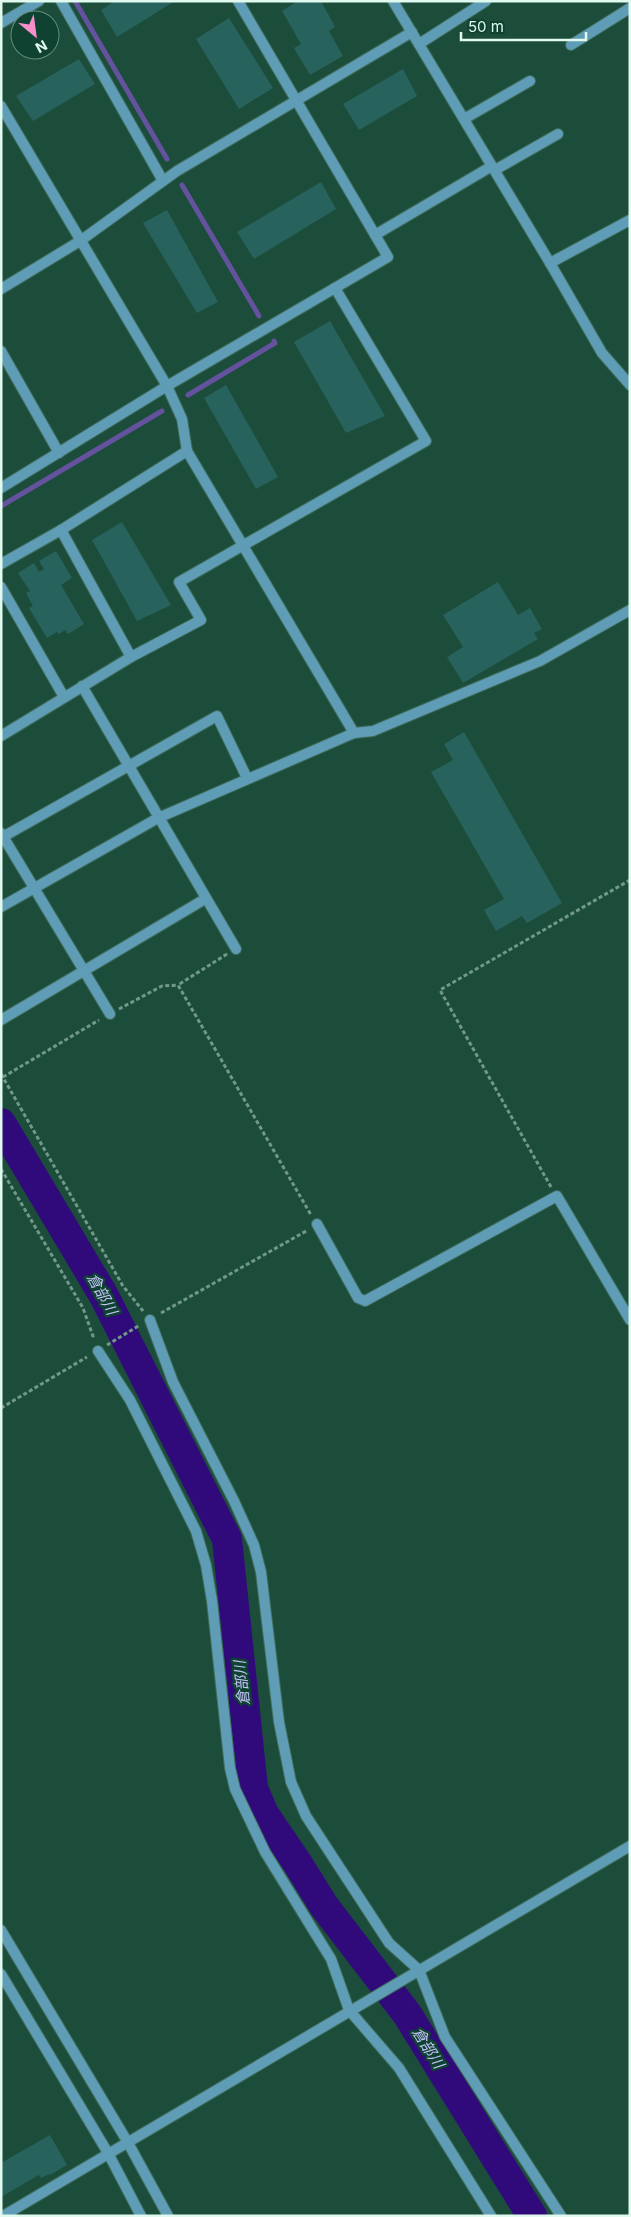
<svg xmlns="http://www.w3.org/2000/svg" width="631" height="2217" font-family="Inter,'Noto Sans JP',sans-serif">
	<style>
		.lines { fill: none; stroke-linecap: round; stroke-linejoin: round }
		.stream { stroke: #65529e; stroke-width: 5 }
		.river { stroke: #300a7b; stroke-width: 30 }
		.building { fill: #28625c }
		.minor-casing { stroke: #3f6c5b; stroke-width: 12 }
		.tertiary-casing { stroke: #3f6c5b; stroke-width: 12 }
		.path { stroke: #729889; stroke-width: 3; stroke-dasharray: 4 2.5; stroke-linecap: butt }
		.minor { stroke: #5f9cb6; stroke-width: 10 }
		.tertiary { stroke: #5f9cb6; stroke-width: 10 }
		.labels { text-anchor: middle; stroke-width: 5; stroke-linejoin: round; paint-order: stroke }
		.water-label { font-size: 15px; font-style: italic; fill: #c6c4fc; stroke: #0f4231 }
	</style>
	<rect width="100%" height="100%" fill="#1c4d3b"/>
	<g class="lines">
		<g class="stream">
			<polyline points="75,1 167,159"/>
			<polyline points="182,185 259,316"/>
			<polyline points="188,395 275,343 274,341"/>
			<polyline points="1,506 162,411"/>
		</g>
		<polyline class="river" points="1,1123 104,1296 227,1539 253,1788 264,1814 298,1864 324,1906 407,2014 532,2216"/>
	</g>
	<g class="building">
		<polygon points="115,1 175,1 117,37 101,10"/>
		<polygon points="298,1 321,1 335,27 329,31 343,56 310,75 294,48 301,44 282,11"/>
		<polygon points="229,18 273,88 239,109 196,39"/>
		<polygon points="79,59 95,84 33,121 16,96"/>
		<polygon points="403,69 417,96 359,130 343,104"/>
		<polygon points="321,182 336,209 254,259 237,232"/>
		<polygon points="167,210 218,302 197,313 143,223"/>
		<polygon points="330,321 385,416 346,433 294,342"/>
		<polygon points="226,385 278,477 256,489 204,398"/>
		<polygon points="122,522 171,605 137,621 92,540"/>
		<polygon points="56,551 72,578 61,585 84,624 68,634 65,630 59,634 57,632 47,638 29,608 33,606 26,593 30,591 18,573 34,563 39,572 44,569 39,561"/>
		<polygon points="498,582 518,615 530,608 542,629 534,633 538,639 463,683 447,657 463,647 443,615"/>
		<polygon points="464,732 562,903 527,923 522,916 496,931 484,910 504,899 431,772 453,760 444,744"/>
		<polygon points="50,2135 67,2165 50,2175 49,2174 41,2178 39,2175 1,2197 1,2163"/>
	</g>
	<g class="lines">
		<g class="minor-casing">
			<g id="minor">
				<polyline points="61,1 163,181"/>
				<polyline points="393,1 550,263 602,353 630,385"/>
				<polyline points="419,44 486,1"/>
				<polyline points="571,45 630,8"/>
				<polyline points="1,106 167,386 182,419 187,451 61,530 1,564"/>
				<polyline points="464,119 530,81"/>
				<polyline points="495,170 558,134"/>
				<polyline points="375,235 492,166"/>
				<polyline points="550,263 630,220"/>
				<polyline points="1,289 80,241 177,171 412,32"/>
				<polyline points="1,351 59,453"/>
				<polyline points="187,451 354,733"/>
				<polyline points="1,488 167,386 388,257 238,1"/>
				<polyline points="61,530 131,657"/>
				<polyline points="1,587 64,697"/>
				<polyline points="82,686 236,949"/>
				<polyline points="1,736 131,657 201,620 179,582 426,441 335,288"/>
				<polyline points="1,833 110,1014"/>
				<polyline points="1,838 217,716 247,778"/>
				<polyline points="1,907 158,818 354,733 373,731 540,661 630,610"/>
				<polyline points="1,1020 205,899"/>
				<polyline points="317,1224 358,1298 365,1301 557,1196 630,1320"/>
				<polyline points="150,1320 173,1382 234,1501 254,1545 261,1572 279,1722 291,1782 306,1816 389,1943 419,1970 445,2037 561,2216"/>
				<polyline points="98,1351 130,1400 196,1531 206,1565 212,1601 230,1768 235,1789 265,1852 331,1959 349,2010 399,2068 491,2216"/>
				<polyline points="3,2216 630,1846"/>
			</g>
		</g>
		<g class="tertiary-casing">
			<g id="tertiary">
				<polyline points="1,23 39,1"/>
				<polyline points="1,1930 127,2141 168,2216"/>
				<polyline points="1,1974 108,2153 141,2216"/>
			</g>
		</g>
		<g class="path">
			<polyline points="227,954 178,985 311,1215"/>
			<polyline points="119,1009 162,986 178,985"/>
			<polyline points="1,1074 123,1286 143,1311"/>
			<polyline points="3,1077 99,1020"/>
			<polyline points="1,1169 83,1308 94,1339"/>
			<polyline points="551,1187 440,990 630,880"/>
			<polyline points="161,1313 308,1230"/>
			<polyline points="107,1345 140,1325"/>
			<polyline points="1,1408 87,1357"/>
		</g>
		<use href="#minor" class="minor"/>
		<use href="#tertiary" class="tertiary"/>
	</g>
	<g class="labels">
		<g class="water-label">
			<text transform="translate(102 1294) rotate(61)" y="5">倉部川</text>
			<text transform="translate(242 1683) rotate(-96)" y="5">倉部川</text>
			<text transform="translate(428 2048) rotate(58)" y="5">倉部川</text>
		</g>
	</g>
	<rect width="631" height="2217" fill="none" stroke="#e1faef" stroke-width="5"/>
	<g transform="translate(35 35) rotate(151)"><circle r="24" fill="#0f4231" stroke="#638c7d"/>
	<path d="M0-4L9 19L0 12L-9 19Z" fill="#f98fca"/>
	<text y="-8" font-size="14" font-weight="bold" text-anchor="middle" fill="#e1faef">N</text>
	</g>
	<path d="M461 32v8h125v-8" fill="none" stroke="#e1faef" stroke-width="2.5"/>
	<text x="468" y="32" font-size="15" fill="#e1faef" stroke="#0f4231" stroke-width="4" paint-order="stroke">50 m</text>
</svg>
